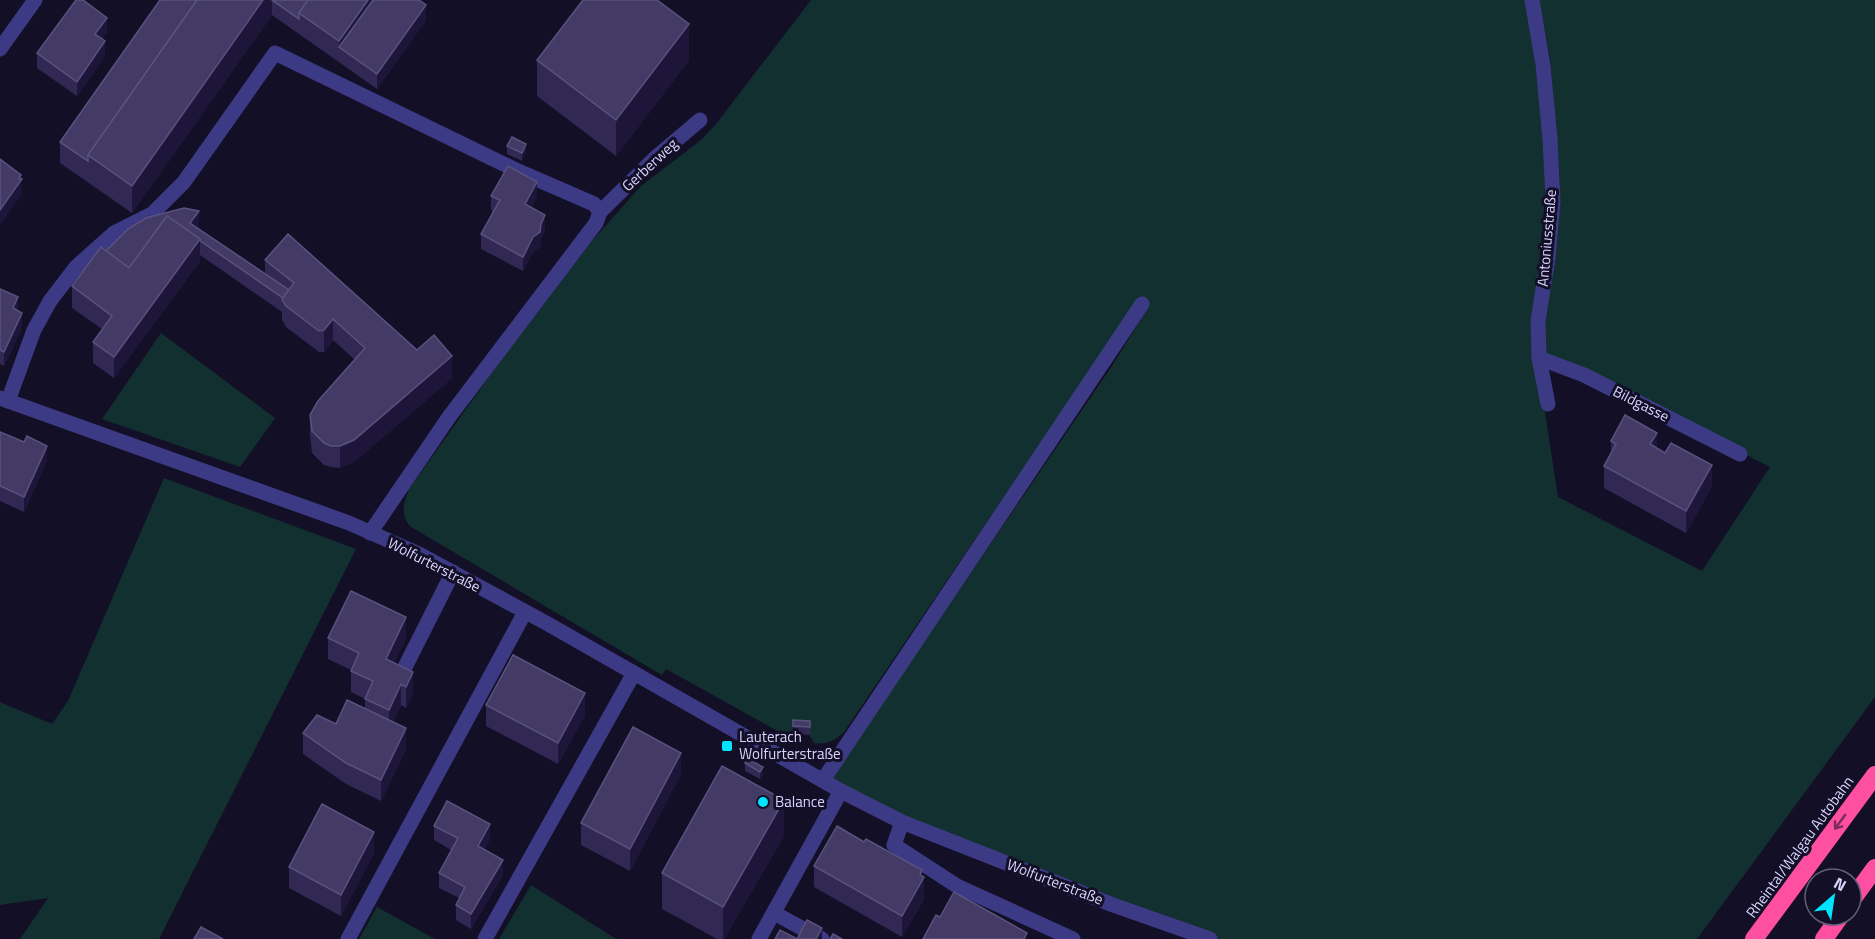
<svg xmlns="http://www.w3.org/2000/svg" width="1875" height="939" font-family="'Titillium Web',sans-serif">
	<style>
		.green { fill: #12302f }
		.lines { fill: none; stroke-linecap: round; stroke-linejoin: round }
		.minor { stroke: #3d3a85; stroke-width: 15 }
		.highway { stroke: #ff4fa3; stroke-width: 18 }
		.wall { fill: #312854 }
		.shaded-wall { fill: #1d163a }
		.building { fill: #433a66; stroke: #5a527e; stroke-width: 1.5 }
		.oneway { stroke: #7d2c5e }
		.poi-dot { fill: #00e5ff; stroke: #130f26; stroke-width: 2 }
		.labels { text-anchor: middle; stroke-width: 6; stroke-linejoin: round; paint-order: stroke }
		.street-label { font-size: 15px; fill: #d9d4ff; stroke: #130f26 }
		.poi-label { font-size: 15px; fill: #d9d4ff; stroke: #130f26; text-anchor: start }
	</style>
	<rect width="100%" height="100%" fill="#130f26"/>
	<g class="green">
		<path d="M811 0H1526L1544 126 1545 201 1538 277V366L1558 497 1702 571 1770 467 1586 373 1542 355V322L1560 209 1559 168 1550 58 1539 0H1875V697L1697 939H1206L904 815 831 778 1112 366 1149 306 1138 299 844 732C834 741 827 745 814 743L810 736V726L795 725 794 738 788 737 666 669 662 675 411 527C399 514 404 503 409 489L501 360 592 241 641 186 701 140 716 124Z"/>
		<polygon points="161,333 275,418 240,467 102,419"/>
		<polygon points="164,478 356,549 159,939 20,939 48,898 0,905 0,702 52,724 68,701"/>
		<polygon points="531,885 613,937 617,939 499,939"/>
		<polygon points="377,907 435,939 359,939"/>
	</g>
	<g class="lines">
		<g class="minor">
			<polyline points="1532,0 1543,65 1550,139 1553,202 1548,258 1538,321 1539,358 1548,404"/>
			<polyline points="0,49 35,0"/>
			<polyline points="1539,358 1584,375 1740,454"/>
			<polyline points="0,398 349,523 419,554 548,624 841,791 902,822 1113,905 1210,939"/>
			<polyline points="8,401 34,330 50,301 76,267 114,233 152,214 184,182 275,53 518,171 594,204 600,212"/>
			<polyline points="370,533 449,417 596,223 600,212 654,159 700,120"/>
			<polyline points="402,673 453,572"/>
			<polyline points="823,780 1142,304"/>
			<polyline points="902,822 894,845 957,886 1073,939"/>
			<polyline points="774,913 822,939"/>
			<polyline points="348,939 525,612"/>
			<polyline points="485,939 634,673"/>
			<polyline points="759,939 841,791"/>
		</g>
		<g class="highway">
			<polyline points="1851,901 1875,868"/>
			<polyline points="1754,939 1875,775"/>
			<polyline points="1824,939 1841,915"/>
		</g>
	</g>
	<g class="wall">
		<polygon points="160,0 419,0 426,20 377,89 272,15 132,213 60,163 60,142"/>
		<polygon points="107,32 102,39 105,56 77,96 37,68 37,53"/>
		<polygon points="537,60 689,60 616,156 537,96"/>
		<polygon points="507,146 526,151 522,161 507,154"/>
		<polygon points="491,196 537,196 531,208 545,230 541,239 540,247 533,252 523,271 481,249 481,234 493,212 491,210"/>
		<polygon points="199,226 197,228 265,273 265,260 417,350 452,378 354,462 340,468 331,467 324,465 312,453 310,436 310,415 355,360 333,340 324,352 319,352 286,327 282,320 282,312 200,255 200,261 114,378 93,363 93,342 102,329 72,308 72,286 106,251"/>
		<polygon points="0,289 18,311 22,328 4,366 0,364"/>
		<polygon points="0,432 47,460 24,512 0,501"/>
		<polygon points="1611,441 1657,448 1712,486 1686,533 1604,488 1604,466 1611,454"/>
		<polygon points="328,638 406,638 394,663 413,693 406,708 401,705 393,722 406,749 381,801 346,784 303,754 303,733 336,724 365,709 365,699 351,692 351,670 328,659"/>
		<polygon points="486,705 585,715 558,764 486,726"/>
		<polygon points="793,720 810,721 810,735 793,734"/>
		<polygon points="745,763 763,767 763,775 760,779 745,771"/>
		<polygon points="681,774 630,871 581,845 581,823"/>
		<polygon points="434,826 490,839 484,850 503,875 471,929 456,920 456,905 459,898 439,888 439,873 451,850 434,840"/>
		<polygon points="784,836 724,939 717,939 662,909 662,873"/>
		<polygon points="864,842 922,877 924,899 902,937 814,887 814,866"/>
		<polygon points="374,853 341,916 289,888 289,867"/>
	</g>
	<g class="shaded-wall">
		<polygon points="263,0 278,0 272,0 272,15 132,213 132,186"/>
		<polygon points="368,0 383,0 339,47 339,62 339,41"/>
		<polygon points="426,5 426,20 377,89 377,74"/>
		<polygon points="107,18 107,32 95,49 95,34"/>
		<polygon points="689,24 689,60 616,156 616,120"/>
		<polygon points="105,41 105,56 77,96 77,82"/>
		<polygon points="526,144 526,151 522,161 522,153"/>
		<polygon points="21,175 22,194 0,225 0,210"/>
		<polygon points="537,182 537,196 525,219 525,204"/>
		<polygon points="199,211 199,226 192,235 190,223"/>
		<polygon points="545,215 545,230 541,239 540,247 533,252 523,271 523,257"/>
		<polygon points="200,239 200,261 114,378 114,357"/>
		<polygon points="18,297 18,312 13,308"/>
		<polygon points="22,313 22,328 4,366 4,352"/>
		<polygon points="333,319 333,340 324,352 324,330"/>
		<polygon points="452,356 452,378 354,462 340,468 340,446"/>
		<polygon points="1657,433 1657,454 1650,444"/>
		<polygon points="47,446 47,460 24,512 24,497"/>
		<polygon points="1712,465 1712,486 1686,533 1686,511"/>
		<polygon points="406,617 406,638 386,680 386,659"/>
		<polygon points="413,672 413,693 406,708 406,687"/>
		<polygon points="401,684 401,705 389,731 389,710"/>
		<polygon points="585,693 585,715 558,764 558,743"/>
		<polygon points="406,728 406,749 381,801 381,780"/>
		<polygon points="681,753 681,774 630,871 630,849"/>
		<polygon points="763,767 763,775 760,779 760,772"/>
		<polygon points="784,800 784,836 724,939 723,939 723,907"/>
		<polygon points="490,824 490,839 478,861 478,846"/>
		<polygon points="374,832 374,853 341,916 341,895"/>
		<polygon points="503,860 503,875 471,929 471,914"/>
		<polygon points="922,870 922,880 924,877 924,899 902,937 902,916"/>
		<polygon points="822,928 822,939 816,939"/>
	</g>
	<g class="building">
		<polygon points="76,0 83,0 107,18 95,34 105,41 77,82 37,53"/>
		<polygon points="160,0 197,0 88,155 88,161 60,142"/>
		<polygon points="197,0 263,0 132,186 88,155"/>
		<polygon points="272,0 308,0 299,13 299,19"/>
		<polygon points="308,0 368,0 339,41 299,13"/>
		<polygon points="373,0 419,0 426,5 377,74 339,47"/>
		<polygon points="583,0 657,0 689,24 616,120 537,60"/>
		<polygon points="512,137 526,144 522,153 507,146"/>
		<polygon points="0,159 21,175 19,178 22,179 0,210"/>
		<polygon points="508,166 537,182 525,204 545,215 541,224 540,232 533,237 523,257 481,234 500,200 491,196"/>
		<polygon points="184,208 199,211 190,223 289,290 283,298 199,240 200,239 167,216 129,268 106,251 128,229 146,218"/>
		<polygon points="167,216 200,239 114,357 93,342 112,316 72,286 101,247 129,268"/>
		<polygon points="288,234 417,350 434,335 452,356 354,440 340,446 331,446 324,443 312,431 310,415 318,401 365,348 333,319 324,330 319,331 286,306 282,299 294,283 265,260"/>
		<polygon points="0,289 18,297 13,308 22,313 4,352 0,350"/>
		<polygon points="1625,415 1657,433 1650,444 1665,453 1671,443 1712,465 1686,511 1604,466 1616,444 1611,441"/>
		<polygon points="0,432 24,442 27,436 47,446 24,497 0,486"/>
		<polygon points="351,591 406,617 386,659 413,672 406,687 401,684 389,710 365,699 373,681 351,671 359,653 328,638"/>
		<polygon points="513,655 585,693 558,743 486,705"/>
		<polygon points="347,700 406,728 381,780 346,763 303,733 317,715 336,724"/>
		<polygon points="793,720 810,721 810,727 793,726"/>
		<polygon points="633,727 681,753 630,849 581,823"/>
		<polygon points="748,759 763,767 760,772 745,763"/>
		<polygon points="722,766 784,800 723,907 662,873"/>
		<polygon points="447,801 490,824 478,846 503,860 471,914 456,905 465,887 439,873 458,838 434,826"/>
		<polygon points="322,804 374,832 341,895 289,867"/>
		<polygon points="837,826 864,842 866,839 922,870 920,875 924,877 902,916 814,866"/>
		<polygon points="954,892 1027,933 1024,939 923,939 936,915 940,917"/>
		<polygon points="807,920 822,928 816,939 775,939 780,930 797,939"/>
		<polygon points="201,927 223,939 194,939"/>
		<polygon points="833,934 842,939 830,939"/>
	</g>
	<defs><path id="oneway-shaft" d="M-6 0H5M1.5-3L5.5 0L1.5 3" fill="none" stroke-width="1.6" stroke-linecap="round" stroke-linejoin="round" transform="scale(1.5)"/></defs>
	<use class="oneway" href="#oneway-shaft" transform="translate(1840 822) rotate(126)"/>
	<g class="poi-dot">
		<rect x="721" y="740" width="12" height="12" rx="3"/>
		<circle cx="763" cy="802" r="6"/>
	</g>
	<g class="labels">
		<g class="street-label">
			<text transform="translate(650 165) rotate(-43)" y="5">Gerberweg</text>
			<text transform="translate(1547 238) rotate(-85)" y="5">Antoniusstraße</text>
			<text transform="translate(1641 404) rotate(27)" y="5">Bildgasse</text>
			<text transform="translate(434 565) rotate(27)" y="5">Wolfurterstraße</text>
			<text transform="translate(1800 847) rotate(-54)" y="5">Rheintal/Walgau Autobahn</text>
			<text transform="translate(1055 882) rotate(21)" y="5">Wolfurterstraße</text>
		</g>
		<g class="poi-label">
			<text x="739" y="742">Lauterach<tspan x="739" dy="17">Wolfurterstraße</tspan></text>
			<text x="775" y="807">Balance</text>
		</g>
	</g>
	<g transform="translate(1833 897) rotate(29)"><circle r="28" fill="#130f26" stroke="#625e7d" stroke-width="1.5"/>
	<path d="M0-4.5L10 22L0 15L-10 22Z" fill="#00e5ff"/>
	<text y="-9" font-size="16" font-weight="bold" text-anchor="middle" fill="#d9d4ff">N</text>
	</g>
</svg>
